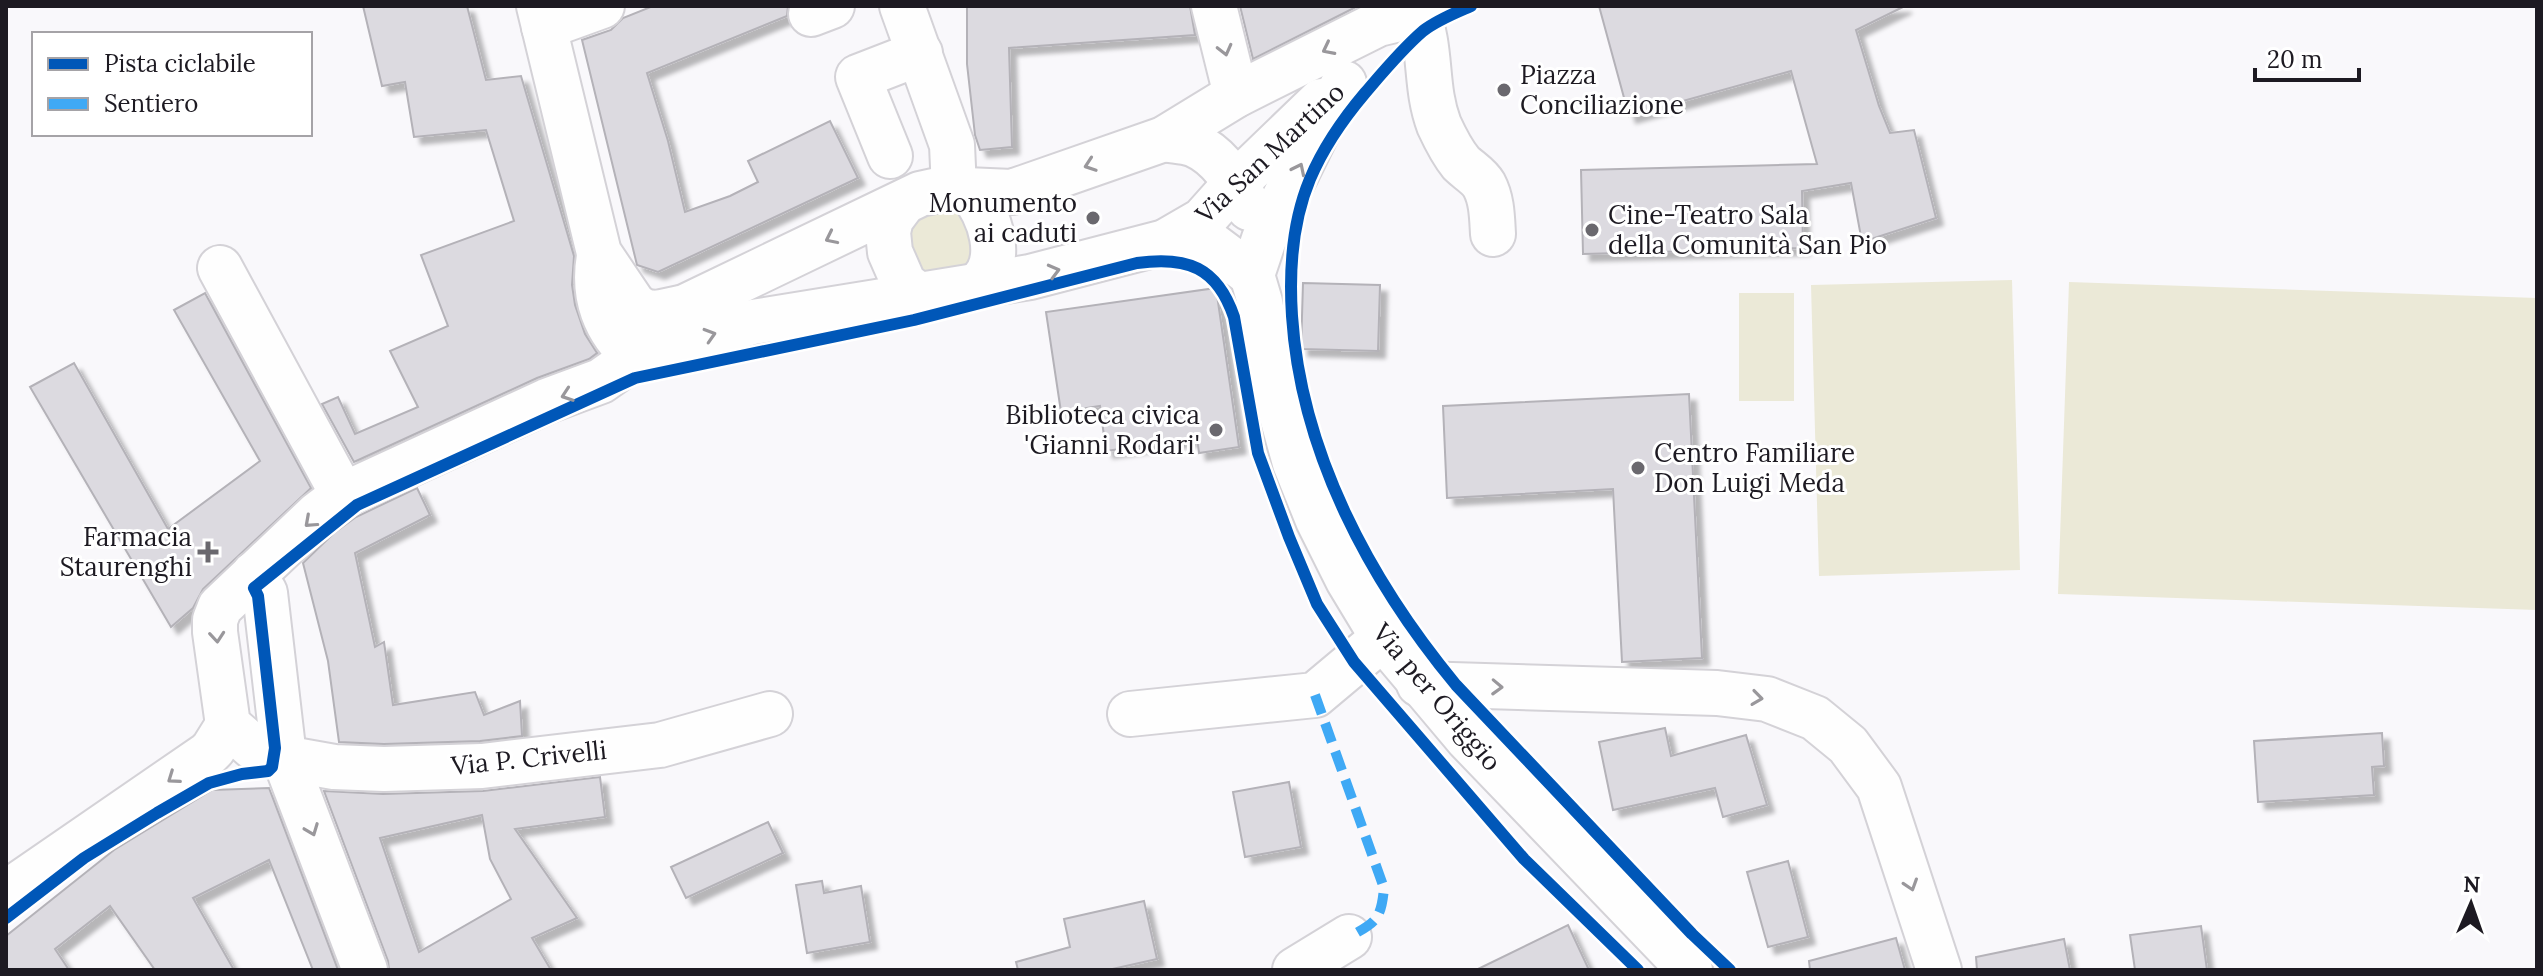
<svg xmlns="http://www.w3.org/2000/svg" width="2543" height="976" font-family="Lora,serif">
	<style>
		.green { fill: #ebe9d7 }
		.building { fill: #dcdae0; stroke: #b4b2b8; stroke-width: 2; fill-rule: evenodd; filter: url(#shadow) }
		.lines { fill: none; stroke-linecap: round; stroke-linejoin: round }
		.minor-casing { stroke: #d4d2d7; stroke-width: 48 }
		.minor { stroke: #fefefe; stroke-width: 44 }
		.quiet { stroke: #3fa9f5; stroke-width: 10; stroke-dasharray: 20 10; stroke-linecap: butt }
		.cycleway-casing { stroke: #fff; stroke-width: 17 }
		.cycleway { stroke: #0057b8; stroke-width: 12 }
		.oneway { stroke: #99979b }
		.poi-dot { fill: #6a686e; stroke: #fff; stroke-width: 3 }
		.labels { text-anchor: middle; stroke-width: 6; stroke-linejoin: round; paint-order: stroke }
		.poi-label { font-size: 26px; fill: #1d1a22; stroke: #fff; text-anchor: start }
		.street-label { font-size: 26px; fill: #1d1a22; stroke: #fff }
	</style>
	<defs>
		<filter id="shadow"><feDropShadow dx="7" dy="7" stdDeviation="2" flood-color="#0004"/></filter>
	</defs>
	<rect width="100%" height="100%" fill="#f9f8fb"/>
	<g class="green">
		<path d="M942 209C972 215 970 228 973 255L960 271 928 274 918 268C907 231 901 223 942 209Z"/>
		<polygon points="2012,280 2020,570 1819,576 1811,285"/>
		<polygon points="2069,282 2537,298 2537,610 2058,594"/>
		<rect x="1739" y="293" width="55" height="108"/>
	</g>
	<g class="building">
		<polygon points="363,6 467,6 486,80 521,76 574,256 572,285 575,305 585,334 597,353 589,359 537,378 354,462 322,404 338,397 355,434 418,407 390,351 448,326 421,255 514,221 486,130 414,137 405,82 382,86"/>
		<polygon points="653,6 788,6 787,16 647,73 668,141 685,212 730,196 758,182 748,161 830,121 858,178 658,272 637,265 582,40 611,30 623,18"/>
		<polygon points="967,6 1190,6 1195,35 1009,48 1012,147 980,150 975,135 967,64"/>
		<polygon points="1240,6 1358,6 1253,59"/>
		<polygon points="1599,6 1905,6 1856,30 1879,106 1890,133 1914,130 1936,218 1862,242 1851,183 1802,191 1803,248 1583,254 1581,170 1817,164 1791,71 1629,116"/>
		<polygon points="1303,283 1380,285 1378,351 1301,349"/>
		<polygon points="1216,288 1239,447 1199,453 1197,438 1106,451 1100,406 1061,412 1046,312"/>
		<polygon points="205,293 311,488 203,589 193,608 171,627 30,387 74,363 168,529 260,461 174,310"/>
		<polygon points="1689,394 1702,658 1622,662 1613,489 1447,498 1443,406"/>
		<polygon points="417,488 430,515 355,553 375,647 384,642 393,705 475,692 484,715 520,701 522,736 480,741 384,744 339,742 328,661 303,563 334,533 356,517"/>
		<polygon points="1665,728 1671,756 1746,735 1767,805 1723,817 1715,788 1613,810 1599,742"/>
		<polygon points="2382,733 2384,766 2372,767 2374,795 2258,802 2254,741"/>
		<path d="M600 777 605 817 515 829 577 918 532 938 551 970H389L388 961 324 791 383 794 483 791ZM482 815 490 859 511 899 419 952 380 838Z"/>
		<polygon points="1289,782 1301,847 1245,857 1233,792"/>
		<polygon points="269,788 338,970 313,970 269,860 193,898 234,970 155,970 110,906 55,949 69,970 6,970 6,936 114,850 212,790"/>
		<polygon points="768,822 783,853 686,898 671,867"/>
		<polygon points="1788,861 1808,937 1768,947 1747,872"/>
		<polygon points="822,881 824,893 861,886 870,942 807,953 796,885"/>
		<polygon points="1144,901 1157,959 1108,970 1018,970 1016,962 1070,947 1064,919"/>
		<polygon points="1568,925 1589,970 1476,970"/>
		<polygon points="2201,926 2207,970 2135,970 2130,935"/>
		<polygon points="1896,938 1905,970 1810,970 1809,961"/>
		<polygon points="2064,939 2070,970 1977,970 1976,957"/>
	</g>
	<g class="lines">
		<g class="minor-casing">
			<g id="minor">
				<polyline points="539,6 599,253 634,305 645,312 657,313 685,307 920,194 943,189 1012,192 1164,139 1236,95 1378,24 1399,19 1424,6"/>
				<polyline points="902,6 952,145 954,189"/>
				<polyline points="1214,6 1236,95"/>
				<path d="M1416 9C1433 50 1424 85 1439 125 1445 138 1452 152 1461 163 1468 170 1479 176 1484 185 1492 200 1492 217 1493 234"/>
				<polyline points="811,14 832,6"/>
				<polyline points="544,27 602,6"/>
				<polyline points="1344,83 1316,134 1264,239 1252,275 1260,302 1280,409 1295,463 1318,520 1348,580 1383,638 1468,739 1690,970"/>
				<path d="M1164 139C1173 141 1186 141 1195 145 1220 156 1238 185 1249 208"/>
				<polyline points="890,156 858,77 920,53"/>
				<path d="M969 190C990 213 1007 263 977 285"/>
				<polyline points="903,203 891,219 888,232 890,252 904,284 919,295"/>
				<polyline points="1165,242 1197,241 1212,245 1252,275"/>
				<path d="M599 256C592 296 604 330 635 357"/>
				<polyline points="220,268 343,495"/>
				<polyline points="685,307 635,357 601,381 547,401 343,495 318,514 220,607 215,620 215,632 228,725 253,747 272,756 334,767 384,769 482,766 660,745 770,714"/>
				<polyline points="638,356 753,322 1030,277 1165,242 1203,220 1236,183 1321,101"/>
				<polyline points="254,574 265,593 284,757 365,970"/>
				<polyline points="1419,684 1717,693 1767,699 1815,718 1848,745 1879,787 1939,970"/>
				<polyline points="1130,714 1315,695 1383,638"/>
				<polyline points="6,893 208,754 213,749 228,725"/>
				<polyline points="1295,970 1349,937"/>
			</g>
		</g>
		<use href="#minor" class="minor"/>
		<path class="quiet" d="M1315 695 1384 888C1381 920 1376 922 1349 937"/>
		<g class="cycleway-casing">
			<g id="cycleway">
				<path d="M1471 6C1455 13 1437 20 1423 31 1402 49 1383 72 1365 93 1343 119 1323 148 1310 179 1292 222 1289 270 1292 316 1301 453 1370 581 1456 685L1692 934 1730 970"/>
				<path d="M6 918 84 858 157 813 209 783 242 774 268 771 272 767 275 748 258 596 254 588 357 505 635 378 914 320 1137 263C1187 256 1217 267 1234 317L1258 453 1289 537 1317 604 1354 662 1524 859 1638 970"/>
			</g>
		</g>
		<use href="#cycleway" class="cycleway"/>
	</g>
	<defs><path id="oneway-chevron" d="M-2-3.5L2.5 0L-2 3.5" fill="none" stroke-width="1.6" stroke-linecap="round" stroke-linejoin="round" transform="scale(2)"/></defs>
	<g class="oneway">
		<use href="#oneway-chevron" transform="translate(1328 49) rotate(153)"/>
		<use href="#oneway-chevron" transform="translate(1225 50) rotate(76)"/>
		<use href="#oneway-chevron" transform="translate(1090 165) rotate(161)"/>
		<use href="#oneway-chevron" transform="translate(1299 169) rotate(-64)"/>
		<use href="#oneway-chevron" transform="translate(831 238) rotate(154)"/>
		<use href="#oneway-chevron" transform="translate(1054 271) rotate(-15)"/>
		<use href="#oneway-chevron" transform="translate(710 335) rotate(-17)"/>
		<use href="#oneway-chevron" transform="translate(567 395) rotate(161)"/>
		<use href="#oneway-chevron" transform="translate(310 522) rotate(138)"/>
		<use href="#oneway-chevron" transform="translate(217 637) rotate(85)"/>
		<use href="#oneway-chevron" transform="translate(1497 687) rotate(2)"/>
		<use href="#oneway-chevron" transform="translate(1757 698) rotate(8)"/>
		<use href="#oneway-chevron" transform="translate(173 778) rotate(145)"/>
		<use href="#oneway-chevron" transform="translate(312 830) rotate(69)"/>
		<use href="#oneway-chevron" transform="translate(1911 885) rotate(72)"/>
	</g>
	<g class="poi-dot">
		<circle cx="1504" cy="90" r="8"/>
		<circle cx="1093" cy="218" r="8"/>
		<circle cx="1592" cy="230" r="8"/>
		<circle cx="1216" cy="430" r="8"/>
		<circle cx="1638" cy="468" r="8"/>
		<path d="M204 540h8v8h8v8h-8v8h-8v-8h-8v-8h8z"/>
	</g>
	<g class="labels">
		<g class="poi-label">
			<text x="1520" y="84">Piazza<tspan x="1520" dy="30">Conciliazione</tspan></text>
			<text x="1077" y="212" text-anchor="end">Monumento<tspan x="1077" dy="30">ai caduti</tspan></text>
			<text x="1608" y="224">Cine-Teatro Sala<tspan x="1608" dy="30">della Comunità San Pio</tspan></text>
			<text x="1200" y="424" text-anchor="end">Biblioteca civica<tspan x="1200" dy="30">'Gianni Rodari'</tspan></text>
			<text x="1654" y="462">Centro Familiare<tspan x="1654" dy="30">Don Luigi Meda</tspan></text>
			<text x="192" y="546" text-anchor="end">Farmacia<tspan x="192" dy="30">Staurenghi</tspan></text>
		</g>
		<g class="street-label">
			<text transform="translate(1270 153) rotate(-43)" y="9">Via San Martino</text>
			<text transform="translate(1437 697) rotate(50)" y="9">Via per Origgio</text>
			<text transform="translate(529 758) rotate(-6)" y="9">Via P. Crivelli</text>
		</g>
	</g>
	<rect width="2543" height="976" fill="none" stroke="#1d1a22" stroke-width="16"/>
	<rect x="32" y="32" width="280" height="104" fill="#ffffff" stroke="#a5a3a7" stroke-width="2"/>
	<rect x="48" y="58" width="40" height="12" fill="#0057b8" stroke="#a5a3a7" stroke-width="2"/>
	<text x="104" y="72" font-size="24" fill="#1d1a22">Pista ciclabile</text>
	<rect x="48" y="98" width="40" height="12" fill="#3fa9f5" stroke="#a5a3a7" stroke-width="2"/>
	<text x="104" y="112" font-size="24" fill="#1d1a22">Sentiero</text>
	<g transform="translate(2471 904) rotate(2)" stroke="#ffffff" stroke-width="6" paint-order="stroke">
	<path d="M0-6L14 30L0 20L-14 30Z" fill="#1d1a22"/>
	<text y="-12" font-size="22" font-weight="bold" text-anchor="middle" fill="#1d1a22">N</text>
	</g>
	<path d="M2255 68v12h104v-12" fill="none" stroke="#1d1a22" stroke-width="4"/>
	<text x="2267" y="68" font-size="24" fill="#1d1a22" stroke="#ffffff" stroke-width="6" paint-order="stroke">20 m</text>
</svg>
